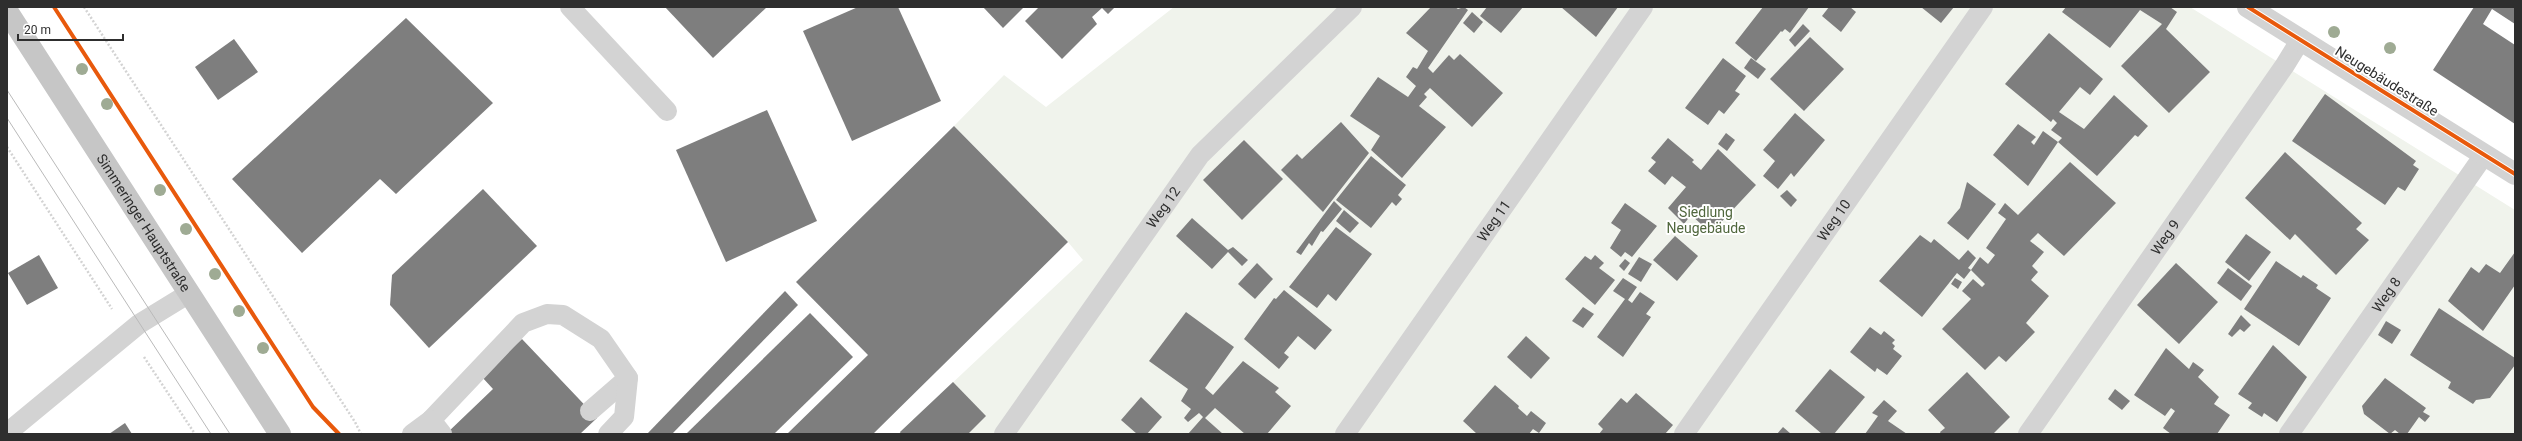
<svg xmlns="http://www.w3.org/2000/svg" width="2522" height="441" font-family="Roboto,sans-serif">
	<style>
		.green { fill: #f0f3ec }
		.building { fill: #7e7e7e }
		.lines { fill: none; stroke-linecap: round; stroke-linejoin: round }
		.path { stroke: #d3d3d3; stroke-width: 2.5; stroke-dasharray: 2 2; stroke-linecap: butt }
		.lane { stroke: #d3d3d3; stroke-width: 20 }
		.street { stroke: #d3d3d3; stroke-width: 22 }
		.primary { stroke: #c6c6c6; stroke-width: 22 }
		.tram { stroke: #bababa; stroke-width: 1 }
		.cycleway-casing { stroke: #fff; stroke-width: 6 }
		.cycleway { stroke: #e8590c; stroke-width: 4 }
		.tree { fill: #9fab94 }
		.labels { text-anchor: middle; stroke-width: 4; stroke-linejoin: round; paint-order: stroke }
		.street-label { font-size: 14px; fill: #2e2e2e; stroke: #fff }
		.park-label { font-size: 14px; fill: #50673d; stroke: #fff }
	</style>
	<rect width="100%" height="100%" fill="#fff"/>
	<polygon class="green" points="1174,7 2190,7 2515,210 2515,434 898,434 1083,260 1068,242 954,126 1004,75 1046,107"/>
	<g class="building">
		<polygon points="665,7 767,7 713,58"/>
		<polygon points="858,7 898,7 941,101 852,141 803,31"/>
		<polygon points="983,7 1024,7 1003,28"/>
		<polygon points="1039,7 1115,7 1108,14 1102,8 1092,17 1097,24 1062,59 1025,21"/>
		<polygon points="1431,7 1455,7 1458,9 1464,7 1468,10 1428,68 1433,73 1449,55 1454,60 1460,54 1503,93 1472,127 1430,88 1424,94 1427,97 1419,106 1446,127 1402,178 1371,150 1380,136 1350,116 1378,77 1408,97 1416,86 1406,77 1413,67 1417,69 1428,51 1406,33"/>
		<polygon points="1487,7 1523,7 1501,33 1480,16"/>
		<polygon points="1561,7 1618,7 1596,37"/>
		<polygon points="1763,7 1809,7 1790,33 1785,29 1782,32 1781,31 1756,61 1735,43"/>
		<polygon points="1829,7 1850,7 1856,12 1841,32 1822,16"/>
		<polygon points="1921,7 1954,7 1941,23"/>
		<polygon points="2066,7 2170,7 2177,12 2166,29 2210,72 2169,113 2121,66 2162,24 2140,10 2110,48 2062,12"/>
		<polygon points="2474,7 2515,7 2515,24 2492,9 2483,24 2515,45 2515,124 2433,70"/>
		<polygon points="1472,12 1483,22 1474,33 1463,23"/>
		<polygon points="406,18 493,103 396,194 380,179 302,253 232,179"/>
		<polygon points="1803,24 1810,31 1795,47 1789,40"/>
		<polygon points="2049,33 2103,79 2090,95 2080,87 2059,112 2084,129 2114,95 2148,126 2138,137 2135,135 2097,176 2058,142 2062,138 2051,130 2057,123 2053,119 2051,122 2005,84"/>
		<polygon points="1810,37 1844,69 1804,111 1770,79"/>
		<polygon points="234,39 258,72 218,100 195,67"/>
		<polygon points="1723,58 1746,76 1735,91 1740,94 1724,114 1719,110 1708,125 1685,108"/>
		<polygon points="1751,58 1766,69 1758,79 1744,68"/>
		<polygon points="2325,94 2416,161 2413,165 2419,169 2405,191 2398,187 2385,205 2292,141"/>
		<polygon points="767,110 817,221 726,262 676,150"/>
		<polygon points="1795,113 1825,140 1794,177 1791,173 1778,189 1763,176 1775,161 1763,150"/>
		<polygon points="1341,122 1369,153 1323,212 1281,170 1297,154 1302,159"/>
		<polygon points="2018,124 2036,137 2031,142 2034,145 2043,131 2058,142 2028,186 1993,155"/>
		<polygon points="954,126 1068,242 873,434 787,434 868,355 796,282"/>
		<polygon points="1726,133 1735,140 1727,151 1718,144"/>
		<polygon points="1668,138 1694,160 1692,162 1701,170 1718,149 1756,185 1711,233 1691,215 1684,224 1668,208 1686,187 1672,176 1665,185 1648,171 1656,162 1651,158"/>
		<polygon points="1244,140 1283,179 1242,220 1203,180"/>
		<polygon points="2285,152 2362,223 2356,229 2369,240 2336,275 2295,234 2290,240 2245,198"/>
		<polygon points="1371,156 1406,185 1398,195 1402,199 1396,206 1392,202 1371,228 1336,200"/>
		<polygon points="2070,162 2116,203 2064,256 2038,233 2030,241 2044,252 2032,266 2038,272 2031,280 2049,296 2026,323 2035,332 2006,362 1999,356 1985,370 1942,329 1971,299 1962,291 1973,279 1982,287 1985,284 1971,270 1980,257 1988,264 1995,255 1986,248 2006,219 1998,213 2005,203 2018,215"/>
		<polygon points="1967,182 1996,204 1968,240 1947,223 1960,208"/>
		<polygon points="483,189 537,246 429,348 390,305 392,275"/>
		<polygon points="1787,190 1797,200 1791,207 1780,196"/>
		<polygon points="1334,201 1342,209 1323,232 1321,231 1312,246 1309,243 1301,255 1296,252"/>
		<polygon points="1625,203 1657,226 1632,257 1625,252 1621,257 1610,248 1621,230 1611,223"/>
		<polygon points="1344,210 1359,223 1350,233 1336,221"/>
		<polygon points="1192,218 1228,250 1233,247 1248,260 1242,266 1228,252 1212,269 1176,236"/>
		<polygon points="1336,227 1372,254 1336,301 1328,294 1317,308 1289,287"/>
		<polygon points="2246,234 2271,252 2249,281 2225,262"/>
		<polygon points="1920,235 1931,243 1934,239 1959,260 1968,250 1976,258 1968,268 1971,270 1964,279 1957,273 1922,317 1879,281"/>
		<polygon points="1675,236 1698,256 1677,281 1653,260"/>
		<polygon points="2515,252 2515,285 2483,331 2448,301 2471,267 2479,273 2486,264 2500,273"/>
		<polygon points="39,255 58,288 27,305 8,273"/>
		<polygon points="1595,255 1604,263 1599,268 1615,280 1595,305 1565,279 1585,256 1591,260"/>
		<polygon points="1639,257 1652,264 1641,282 1628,274"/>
		<polygon points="1625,259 1630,263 1624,271 1619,266"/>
		<polygon points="2276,261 2301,278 2303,275 2318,285 2316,288 2331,298 2299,346 2244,309"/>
		<polygon points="1257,263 1273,279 1255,299 1238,284"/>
		<polygon points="2176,263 2218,302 2179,344 2137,305"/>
		<polygon points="2228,268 2252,286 2241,301 2217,283"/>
		<polygon points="1623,278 1637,287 1628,300 1632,303 1640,292 1655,302 1646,314 1651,317 1623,357 1597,337 1625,299 1613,291"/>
		<polygon points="1955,278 1962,282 1958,289 1951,284"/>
		<polygon points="1284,290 1332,330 1315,350 1298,336 1284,353 1289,357 1279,369 1244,339 1274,298 1276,299"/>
		<polygon points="785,291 798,305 672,434 647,434"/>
		<polygon points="1583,307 1594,314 1583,328 1572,321"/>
		<polygon points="2439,308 2515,358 2515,365 2490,398 2476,400 2473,404 2448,388 2451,382 2410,355"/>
		<polygon points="1186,312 1234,347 1205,388 1213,395 1243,361 1279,388 1275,392 1291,406 1267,434 1245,434 1215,408 1205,418 1223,434 1188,434 1203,417 1199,413 1188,422 1184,418 1191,409 1181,401 1188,389 1149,361"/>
		<polygon points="810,313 853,357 774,434 686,434"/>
		<polygon points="2241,315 2251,325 2244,332 2240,329 2232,337 2228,334"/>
		<polygon points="2386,321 2401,330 2392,344 2378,335"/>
		<polygon points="1870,327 1881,335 1884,331 1895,340 1892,343 1895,346 1893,349 1902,356 1887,375 1877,368 1875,372 1850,352"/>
		<polygon points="1526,336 1550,358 1531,379 1507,357"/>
		<polygon points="522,339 597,418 580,434 446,434 493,389 482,377"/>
		<polygon points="2273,345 2307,377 2277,422 2264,413 2262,417 2248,408 2252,403 2238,394"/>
		<polygon points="2166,348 2189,369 2193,362 2204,370 2198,377 2219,397 2214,404 2230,415 2217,434 2171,434 2163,428 2175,411 2171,408 2165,416 2134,395"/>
		<polygon points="1830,369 1865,397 1834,434 1822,434 1795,411"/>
		<polygon points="1967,372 2010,417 1993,434 1941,434 1940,432 1945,428 1928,410"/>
		<polygon points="2385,378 2426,408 2423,412 2430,416 2425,422 2419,417 2407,434 2400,434 2395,430 2390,434 2364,414 2362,406"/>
		<polygon points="953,382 986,416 968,434 901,434 900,432"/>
		<polygon points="1495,385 1519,406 1518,408 1527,416 1531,411 1546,423 1539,433 1533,429 1529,434 1477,434 1463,421"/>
		<polygon points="2115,389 2130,401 2122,410 2108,399"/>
		<polygon points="1636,393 1673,425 1665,434 1599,434 1603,429 1598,424 1621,398 1627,403"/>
		<polygon points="1141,397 1162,417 1147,434 1137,434 1121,420"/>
		<polygon points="1884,400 1897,411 1888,421 1907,434 1865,434 1878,416 1872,413"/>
		<polygon points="125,423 132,434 109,434"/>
		<polygon points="1783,427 1791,434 1777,434"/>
	</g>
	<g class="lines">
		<g class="path">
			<polyline points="84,7 355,422 361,434"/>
			<polyline points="7,147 112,309"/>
			<polyline points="144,357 195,434"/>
		</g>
		<g class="lane">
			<polyline points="570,7 667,111"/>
			<polyline points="590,411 628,378"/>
			<polyline points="431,420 523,323 547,314 563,315 601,339 628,378 624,417 608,434"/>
			<polyline points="7,433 139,324 188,294"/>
			<polyline points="412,434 431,420 442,434"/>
			<path id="s1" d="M1004 434 1200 155 1352 7"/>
			<path id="s2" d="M1345 434 1643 7"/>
			<path id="s3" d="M1684 434 1983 7"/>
			<path id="s4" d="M2028 434 2285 65 2301 39"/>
			<path id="s5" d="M2289 434 2484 155"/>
		</g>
		<polyline class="street" points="2248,7 2515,174"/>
		<path class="primary" id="s6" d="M7 11 280 434"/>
		<g class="tram">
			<polyline points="7,90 230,434"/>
			<polyline points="7,118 211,434"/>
		</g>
		<g class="cycleway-casing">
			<g id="cycleway">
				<polyline points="54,7 313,407 339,434"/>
				<polyline points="2248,7 2515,174"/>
			</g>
		</g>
		<use href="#cycleway" class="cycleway"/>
	</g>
	<g class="tree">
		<circle cx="2334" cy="32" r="6"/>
		<circle cx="2390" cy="48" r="6"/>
		<circle cx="82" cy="69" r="6"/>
		<circle cx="107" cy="104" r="6"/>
		<circle cx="160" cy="190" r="6"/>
		<circle cx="186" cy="229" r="6"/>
		<circle cx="215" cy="274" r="6"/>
		<circle cx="239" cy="311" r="6"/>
		<circle cx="263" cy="348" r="6"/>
	</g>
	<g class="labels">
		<g class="street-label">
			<text transform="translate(2387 81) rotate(32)" y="5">Neugebäudestraße</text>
			<text dy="5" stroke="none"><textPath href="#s1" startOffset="277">Weg 12</textPath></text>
			<text dy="5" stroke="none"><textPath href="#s2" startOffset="260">Weg 11</textPath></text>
			<text dy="5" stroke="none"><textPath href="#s3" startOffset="261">Weg 10</textPath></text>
			<text dy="5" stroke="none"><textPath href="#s6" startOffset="252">Simmeringer Hauptstraße</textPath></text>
			<text dy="5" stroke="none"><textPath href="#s4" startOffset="240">Weg 9</textPath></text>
			<text dy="5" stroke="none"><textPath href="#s5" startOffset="170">Weg 8</textPath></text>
		</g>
		<g class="park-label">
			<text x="1706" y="217">Siedlung<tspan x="1706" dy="16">Neugebäude</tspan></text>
		</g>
	</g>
	<rect width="2522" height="441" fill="none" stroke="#2e2e2e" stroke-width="16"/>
	<path d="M18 34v6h105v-6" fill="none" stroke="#2e2e2e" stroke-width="2"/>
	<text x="24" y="34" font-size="12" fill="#2e2e2e" stroke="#ffffff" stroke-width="3" paint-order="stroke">20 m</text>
</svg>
